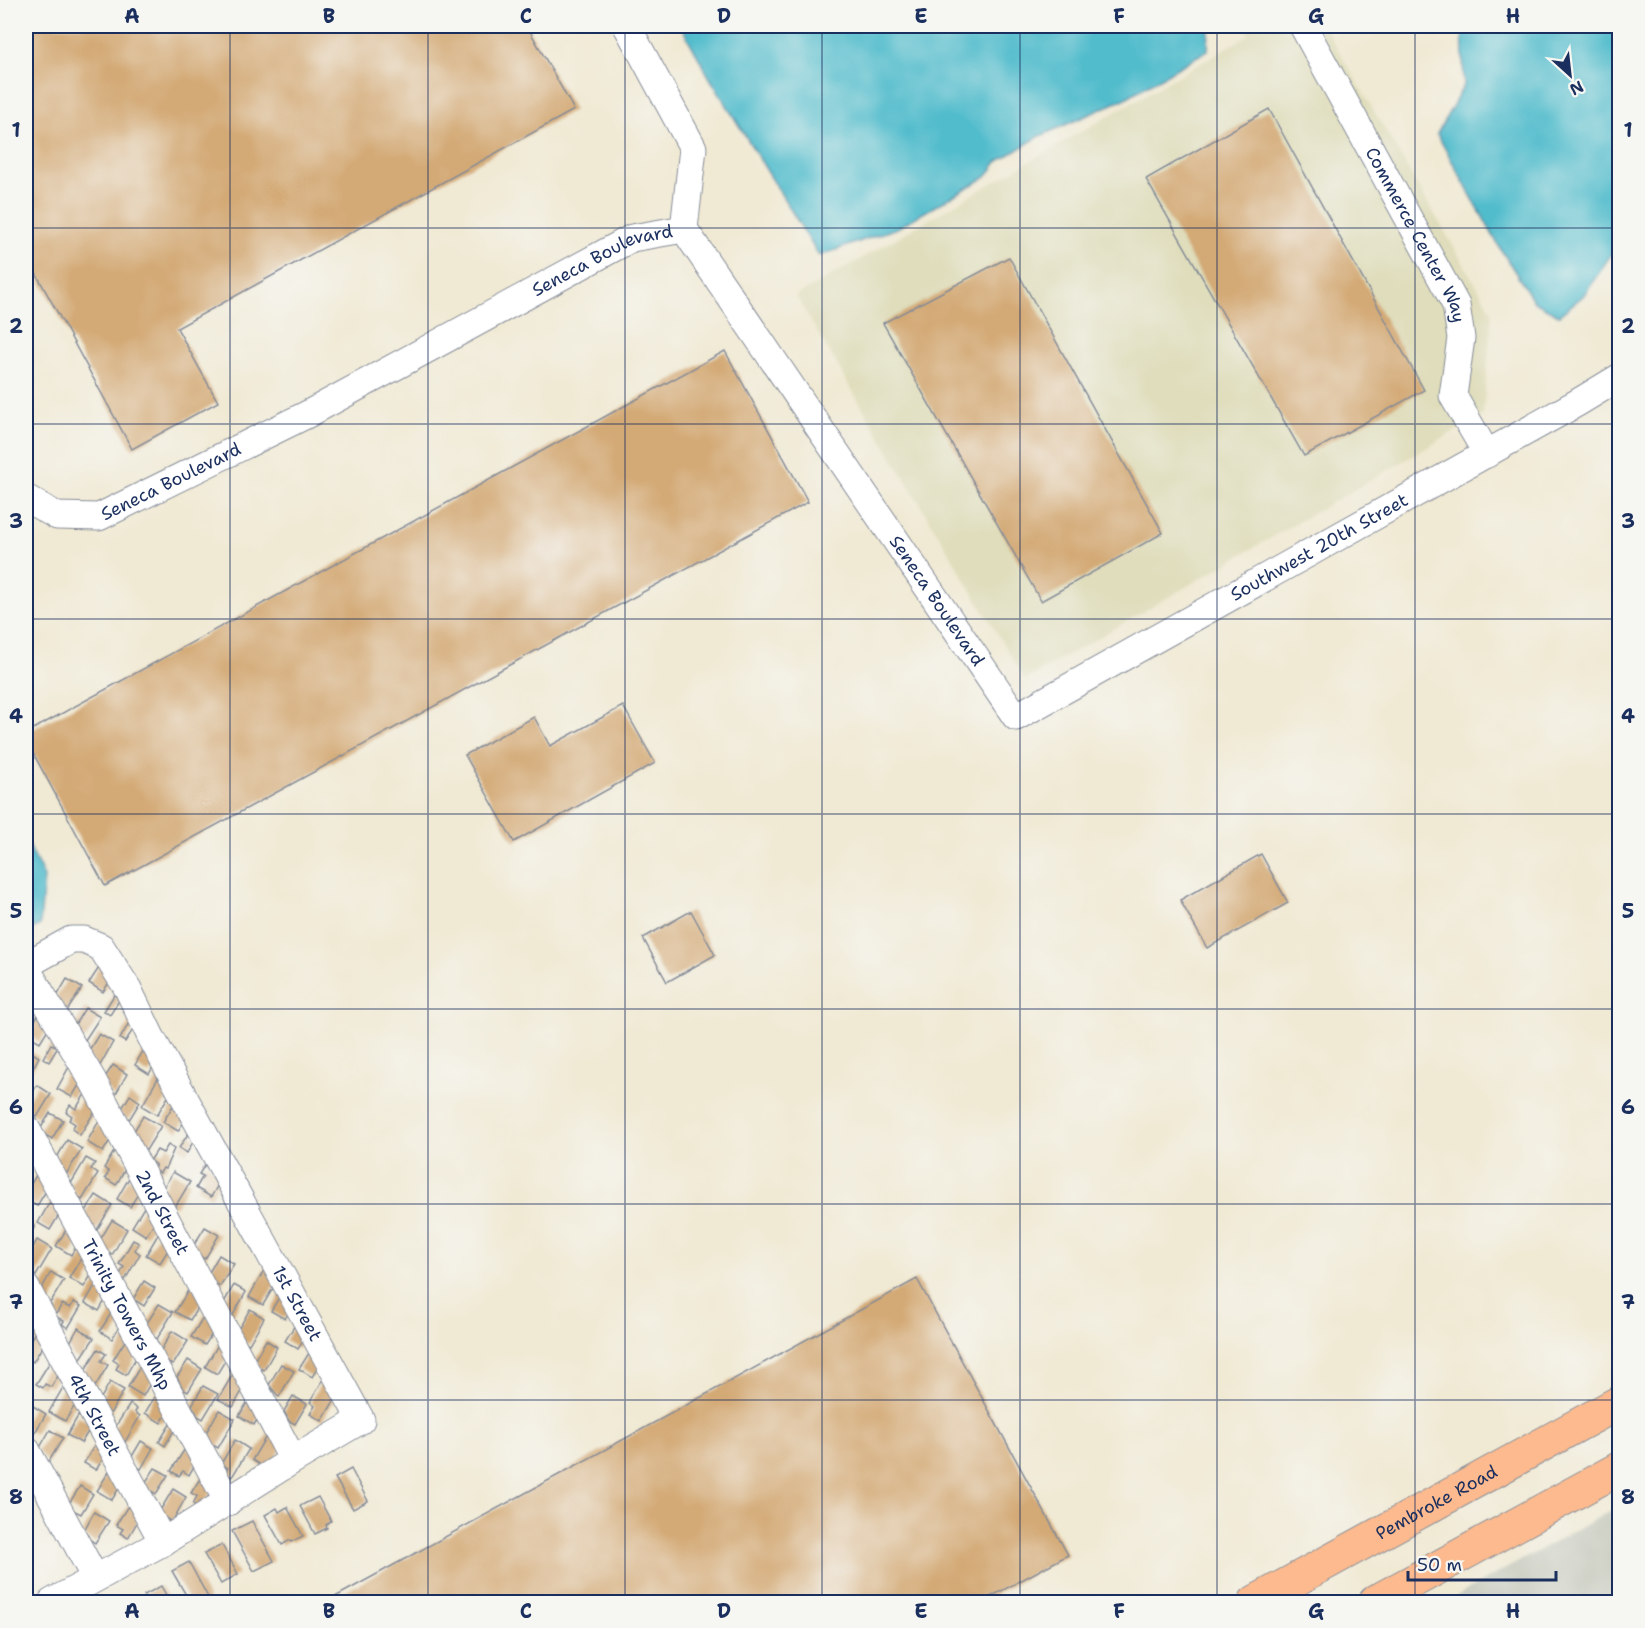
<svg xmlns="http://www.w3.org/2000/svg" width="1645" height="1628" font-family="'Shantell Sans',sans-serif">
	<style>
		.built { fill: #dfddbb }
		.industrial { fill: #c3c6b9 }
		.water { fill: #51bccc; stroke: #367695; stroke-width: 1.5 }
		.building { fill: #d3a974 }
		.lines { fill: none; stroke-linecap: round; stroke-linejoin: round }
		.minor-casing { stroke: #868c98; stroke-width: 29 }
		.major-casing { stroke: #868c98; stroke-width: 35 }
		.minor { stroke: #fff; stroke-width: 27 }
		.major { stroke: #fcba8e; stroke-width: 33 }
		.grid { fill: none; stroke: #1b2f5e; stroke-width: 1.5; stroke-opacity: 0.55 }
		.labels { text-anchor: middle; stroke-width: 4.5; stroke-linejoin: round; paint-order: stroke }
		.street-label { font-size: 18px; fill: #1b2f5e; stroke: #f6f6f2 }
		.neatline { fill: none; stroke: #1b2f5e; stroke-width: 2 }
		.grid-label { font-size: 20px; text-anchor: middle; font-weight: bold; fill: #1b2f5e }
	</style>
	<rect width="100%" height="100%" fill="#f6f6f2"/>
	<filter id="ink" filterUnits="userSpaceOnUse"><feTurbulence type="fractalNoise" baseFrequency=".0167" numOctaves="2"/><feDisplacementMap in="SourceGraphic" scale="12" xChannelSelector="R" yChannelSelector="G"/><feConvolveMatrix kernelMatrix="1 2 1 2 8 2 1 2 1" color-interpolation-filters="sRGB"/></filter>
	<filter id="wash" filterUnits="userSpaceOnUse"><feTurbulence type="fractalNoise" baseFrequency=".008" numOctaves="4" result="noise"/><feDisplacementMap in="SourceGraphic" scale="24" xChannelSelector="R" yChannelSelector="G"/><feGaussianBlur stdDeviation="1.35" result="paint"/><feColorMatrix in="noise" values="0 0 0 0 0 0 0 0 0 0 0 0 0 0 0 0 0 1.4 0 .05"/><feComposite in="paint" operator="in"/></filter>
	<g filter="url(#wash)">
		<rect width="100%" height="100%" fill="#f0e9d3"/>
		<polygon class="built" points="1244,26 1324,26 1492,312 1483,415 1025,680 796,296 1249,35"/>
		<polygon class="industrial" points="1619,1506 1619,1602 1446,1602"/>
		<g class="water">
			<polygon points="681,26 1209,26 1208,50 1124,99 1038,137 997,162 986,177 897,228 819,256 710,78"/>
			<polygon points="1462,26 1619,26 1619,243 1583,296 1559,315 1534,302 1500,248 1437,134 1464,85"/>
			<polygon points="26,840 44,877 40,925 26,932"/>
		</g>
		<g id="blocks">
			<g class="building">
				<polygon points="26,26 527,26 574,110 177,328 218,402 132,449 26,255"/>
				<polygon points="1269,109 1424,390 1304,456 1146,179"/>
				<polygon points="1009,257 1163,533 1041,601 883,323"/>
				<polygon points="725,351 808,502 105,886 26,740 26,733"/>
				<polygon points="623,706 655,763 514,842 465,755 534,717 550,746"/>
				<polygon points="1261,854 1288,903 1207,948 1180,900"/>
				<polygon points="691,911 715,955 667,982 643,938"/>
				<polygon points="102,963 113,976 103,992 89,983"/>
				<polygon points="67,979 82,988 67,1011 62,1007 57,996"/>
				<polygon points="114,995 120,999 110,1015 104,1011"/>
				<polygon points="85,1008 100,1017 85,1040 80,1037 74,1026"/>
				<polygon points="40,1012 51,1024 40,1042 26,1034"/>
				<polygon points="130,1021 136,1025 125,1042 120,1039"/>
				<polygon points="99,1034 113,1042 98,1069 86,1055"/>
				<polygon points="51,1044 58,1047 49,1062 43,1058"/>
				<polygon points="147,1044 158,1058 149,1074 135,1065"/>
				<polygon points="26,1049 39,1057 26,1081"/>
				<polygon points="113,1065 127,1074 114,1097 102,1082"/>
				<polygon points="69,1067 82,1080 72,1097 57,1089"/>
				<polygon points="161,1073 174,1087 157,1115 142,1106"/>
				<polygon points="37,1085 51,1094 37,1117 31,1113 26,1103"/>
				<polygon points="85,1094 100,1103 80,1135 72,1129 75,1124 69,1120 72,1116 66,1112 70,1105 76,1109"/>
				<polygon points="130,1095 140,1102 129,1120 119,1113"/>
				<polygon points="177,1099 189,1114 178,1131 163,1122"/>
				<polygon points="50,1113 63,1120 52,1139 39,1131"/>
				<polygon points="143,1116 161,1126 145,1152 131,1136"/>
				<polygon points="99,1121 113,1135 103,1152 87,1142"/>
				<polygon points="188,1134 195,1138 187,1153 179,1148"/>
				<polygon points="67,1140 82,1149 67,1173 61,1169 56,1159"/>
				<polygon points="168,1145 174,1149 165,1169 163,1168 160,1173 153,1169 156,1165 150,1161 157,1150 163,1153"/>
				<polygon points="115,1150 128,1164 116,1185 105,1178 109,1172 104,1168"/>
				<polygon points="86,1158 95,1163 91,1169 98,1174 82,1200 77,1197 70,1185"/>
				<polygon points="206,1163 223,1176 211,1197 196,1188 203,1176 199,1174"/>
				<polygon points="38,1172 50,1184 37,1206 26,1200 26,1192"/>
				<polygon points="173,1172 190,1182 175,1207 167,1202 162,1190"/>
				<polygon points="129,1178 141,1189 130,1207 117,1199"/>
				<polygon points="96,1195 112,1205 97,1230 90,1226 84,1214"/>
				<polygon points="51,1200 63,1208 50,1230 38,1223"/>
				<polygon points="146,1204 157,1218 146,1236 132,1227"/>
				<polygon points="112,1220 127,1229 112,1255 106,1251 100,1240"/>
				<polygon points="26,1221 35,1226 26,1242"/>
				<polygon points="68,1227 80,1240 71,1255 56,1246"/>
				<polygon points="205,1227 219,1235 205,1259 196,1254 192,1248"/>
				<polygon points="160,1231 172,1244 160,1263 146,1255"/>
				<polygon points="37,1240 52,1249 36,1276 28,1271 26,1260"/>
				<polygon points="133,1240 139,1243 135,1250 140,1254 125,1280 119,1276 124,1267 119,1264"/>
				<polygon points="83,1255 96,1267 84,1287 69,1278"/>
				<polygon points="219,1255 234,1264 220,1286 213,1282 208,1274"/>
				<polygon points="267,1265 279,1278 263,1305 249,1297"/>
				<polygon points="51,1272 64,1280 49,1305 37,1297"/>
				<polygon points="917,1279 1068,1555 981,1602 326,1602"/>
				<polygon points="98,1280 109,1293 99,1311 85,1303"/>
				<polygon points="144,1281 155,1288 144,1306 133,1299"/>
				<polygon points="192,1284 203,1299 190,1320 175,1312"/>
				<polygon points="234,1285 246,1292 233,1315 227,1312 223,1304"/>
				<polygon points="282,1292 293,1305 285,1319 271,1311"/>
				<polygon points="74,1302 81,1306 68,1328 62,1324 64,1321 55,1316 62,1304 70,1308"/>
				<polygon points="159,1304 173,1312 157,1339 152,1336 147,1323"/>
				<polygon points="250,1309 264,1318 249,1344 243,1341 238,1330"/>
				<polygon points="113,1310 125,1317 112,1339 100,1331"/>
				<polygon points="205,1314 217,1326 205,1345 191,1337"/>
				<polygon points="298,1320 308,1333 298,1349 285,1341"/>
				<polygon points="78,1328 94,1338 80,1360 73,1356 68,1346"/>
				<polygon points="172,1331 188,1341 173,1365 166,1362 161,1350"/>
				<polygon points="35,1332 47,1339 33,1362 26,1358 26,1347"/>
				<polygon points="128,1336 141,1349 126,1375 116,1369 119,1364 113,1360"/>
				<polygon points="266,1340 277,1347 264,1370 259,1368 255,1359"/>
				<polygon points="219,1343 231,1351 217,1374 205,1367"/>
				<polygon points="98,1349 106,1354 101,1361 108,1365 95,1387 89,1384 83,1373"/>
				<polygon points="309,1353 322,1361 312,1377 299,1369"/>
				<polygon points="51,1360 61,1371 51,1387 45,1384 43,1388 36,1384"/>
				<polygon points="188,1360 202,1369 188,1392 183,1389 177,1377"/>
				<polygon points="281,1364 294,1371 279,1397 269,1385"/>
				<polygon points="141,1365 154,1377 143,1396 128,1387"/>
				<polygon points="236,1369 247,1382 233,1407 218,1399"/>
				<polygon points="326,1375 340,1391 322,1421 310,1414 315,1406 310,1402"/>
				<polygon points="110,1382 124,1390 110,1414 105,1410 100,1400"/>
				<polygon points="65,1384 79,1399 65,1421 49,1412"/>
				<polygon points="203,1386 218,1394 203,1419 198,1416 192,1405"/>
				<polygon points="158,1391 171,1406 161,1423 145,1413"/>
				<polygon points="251,1396 263,1410 254,1425 239,1416"/>
				<polygon points="293,1396 307,1404 295,1424 289,1421 284,1411"/>
				<polygon points="130,1404 137,1409 135,1412 140,1416 125,1442 119,1438 114,1429"/>
				<polygon points="33,1406 46,1414 34,1434 26,1427 26,1419"/>
				<polygon points="219,1410 235,1419 218,1448 211,1444 206,1433"/>
				<polygon points="78,1416 93,1424 81,1443 67,1435"/>
				<polygon points="172,1421 178,1424 165,1446 159,1442"/>
				<polygon points="50,1430 63,1438 48,1463 38,1451"/>
				<polygon points="268,1433 282,1447 269,1471 252,1460"/>
				<polygon points="235,1440 249,1449 232,1477 225,1472 228,1468 221,1464"/>
				<polygon points="97,1441 108,1451 96,1470 84,1463"/>
				<polygon points="141,1441 153,1448 141,1469 135,1465 131,1458"/>
				<polygon points="186,1447 200,1456 189,1475 183,1471 179,1476 171,1471"/>
				<polygon points="111,1468 123,1481 112,1500 97,1491"/>
				<polygon points="155,1468 168,1475 156,1494 143,1486"/>
				<polygon points="351,1469 368,1501 353,1509 335,1478"/>
				<polygon points="204,1472 215,1485 201,1509 193,1504 197,1496 191,1493"/>
				<polygon points="80,1486 93,1494 81,1514 67,1507"/>
				<polygon points="173,1489 186,1497 172,1522 158,1514"/>
				<polygon points="318,1497 331,1521 326,1525 327,1528 315,1534 300,1506"/>
				<polygon points="129,1504 143,1512 128,1538 120,1533 123,1529 116,1525"/>
				<polygon points="287,1507 303,1536 291,1542 290,1540 282,1545 265,1515 277,1508 279,1512"/>
				<polygon points="94,1512 109,1521 95,1543 82,1534"/>
				<polygon points="252,1521 274,1561 254,1571 232,1531"/>
				<polygon points="222,1545 238,1574 221,1584 204,1554"/>
				<polygon points="189,1562 210,1601 208,1602 190,1602 172,1571"/>
				<polygon points="161,1586 170,1602 148,1602 144,1595"/>
			</g>
		</g>
	</g>
	<g filter="url(#ink)">
		<use href="#blocks" fill-opacity="0" stroke="#868c98" stroke-width="1.5"/>
		<g class="lines">
			<g class="minor-casing">
				<g id="minor">
					<polyline points="627,26 693,148 684,229"/>
					<path id="s1" d="M1303 26 1456 305 1461 338 1453 396 1487 454"/>
					<path id="s2" d="M26 498 57 516 99 517 306 415 632 238 684 229 1016 717 1577 403 1620 377"/>
					<path id="s3" d="M26 965 71 940H84L101 947 128 989 151 1037 361 1420 293 1460 163 1542 52 1602"/>
					<path id="s4" d="M26 968 93 1081 293 1460"/>
					<path id="s5" d="M26 1128 228 1502"/>
					<path id="s6" d="M26 1288 163 1542"/>
					<polyline points="26,1449 95,1578"/>
				</g>
			</g>
			<g class="major-casing">
				<g id="major">
					<path id="s7" d="M1255 1602 1620 1402"/>
					<polyline points="1375,1602 1620,1468"/>
				</g>
			</g>
			<use href="#minor" class="minor"/>
			<use href="#major" class="major"/>
		</g>
	</g>
	<path class="grid" d="M230 26V1602M428 26V1602M625 26V1602M822 26V1602M1020 26V1602M1217 26V1602M1415 26V1602M26 228H1620M26 424H1620M26 619H1620M26 814H1620M26 1009H1620M26 1204H1620M26 1400H1620"/>
	<g class="labels">
		<g class="street-label">
			<text dy="6" stroke="none"><textPath href="#s1" startOffset="238">Commerce Center Way</textPath></text>
			<text dy="6" stroke="none"><textPath href="#s2" startOffset="644">Seneca Boulevard</textPath></text>
			<text dy="6" stroke="none"><textPath href="#s2" startOffset="158">Seneca Boulevard</textPath></text>
			<text dy="6" stroke="none"><textPath href="#s2" startOffset="1670">Southwest 20th Street</textPath></text>
			<text dy="6" stroke="none"><textPath href="#s2" startOffset="1182">Seneca Boulevard</textPath></text>
			<text dy="6" stroke="none"><textPath href="#s4" startOffset="280">2nd Street</textPath></text>
			<text dy="6" stroke="none"><textPath href="#s3" startOffset="490">1st Street</textPath></text>
			<text dy="6" stroke="none"><textPath href="#s5" startOffset="212">Trinity Towers Mhp</textPath></text>
			<text dy="6" stroke="none"><textPath href="#s6" startOffset="144">4th Street</textPath></text>
			<text dy="6" stroke="none"><textPath href="#s7" startOffset="207">Pembroke Road</textPath></text>
		</g>
	</g>
	<rect width="1645" height="1628" fill="none" stroke="#f6f6f2" stroke-width="66"/>
	<g transform="translate(1570 75) rotate(153)" stroke="#f6f6f2" stroke-width="4.5" paint-order="stroke">
	<path d="M0-4.5L10 22L0 15L-10 22Z" fill="#1b2f5e"/>
	<text y="-9" font-size="16" font-weight="bold" text-anchor="middle" fill="#1b2f5e">N</text>
	</g>
	<path d="M1408 1571v9h148v-9" fill="none" stroke="#1b2f5e" stroke-width="3"/>
	<text x="1417" y="1571" font-size="18" fill="#1b2f5e" stroke="#f6f6f2" stroke-width="4.5" paint-order="stroke">50 m</text>
	<rect x="33" y="33" width="1579" height="1562" class="neatline"/>
	<g class="grid-label">
		<text x="132" y="23">A</text>
		<text x="329" y="23">B</text>
		<text x="526" y="23">C</text>
		<text x="724" y="23">D</text>
		<text x="921" y="23">E</text>
		<text x="1119" y="23">F</text>
		<text x="1316" y="23">G</text>
		<text x="1513" y="23">H</text>
		<text x="16" y="137">1</text>
		<text x="1628" y="137">1</text>
		<text x="16" y="333">2</text>
		<text x="1628" y="333">2</text>
		<text x="16" y="528">3</text>
		<text x="1628" y="528">3</text>
		<text x="16" y="723">4</text>
		<text x="1628" y="723">4</text>
		<text x="16" y="918">5</text>
		<text x="1628" y="918">5</text>
		<text x="16" y="1114">6</text>
		<text x="1628" y="1114">6</text>
		<text x="16" y="1309">7</text>
		<text x="1628" y="1309">7</text>
		<text x="16" y="1504">8</text>
		<text x="1628" y="1504">8</text>
		<text x="132" y="1618">A</text>
		<text x="329" y="1618">B</text>
		<text x="526" y="1618">C</text>
		<text x="724" y="1618">D</text>
		<text x="921" y="1618">E</text>
		<text x="1119" y="1618">F</text>
		<text x="1316" y="1618">G</text>
		<text x="1513" y="1618">H</text>
	</g>
</svg>
